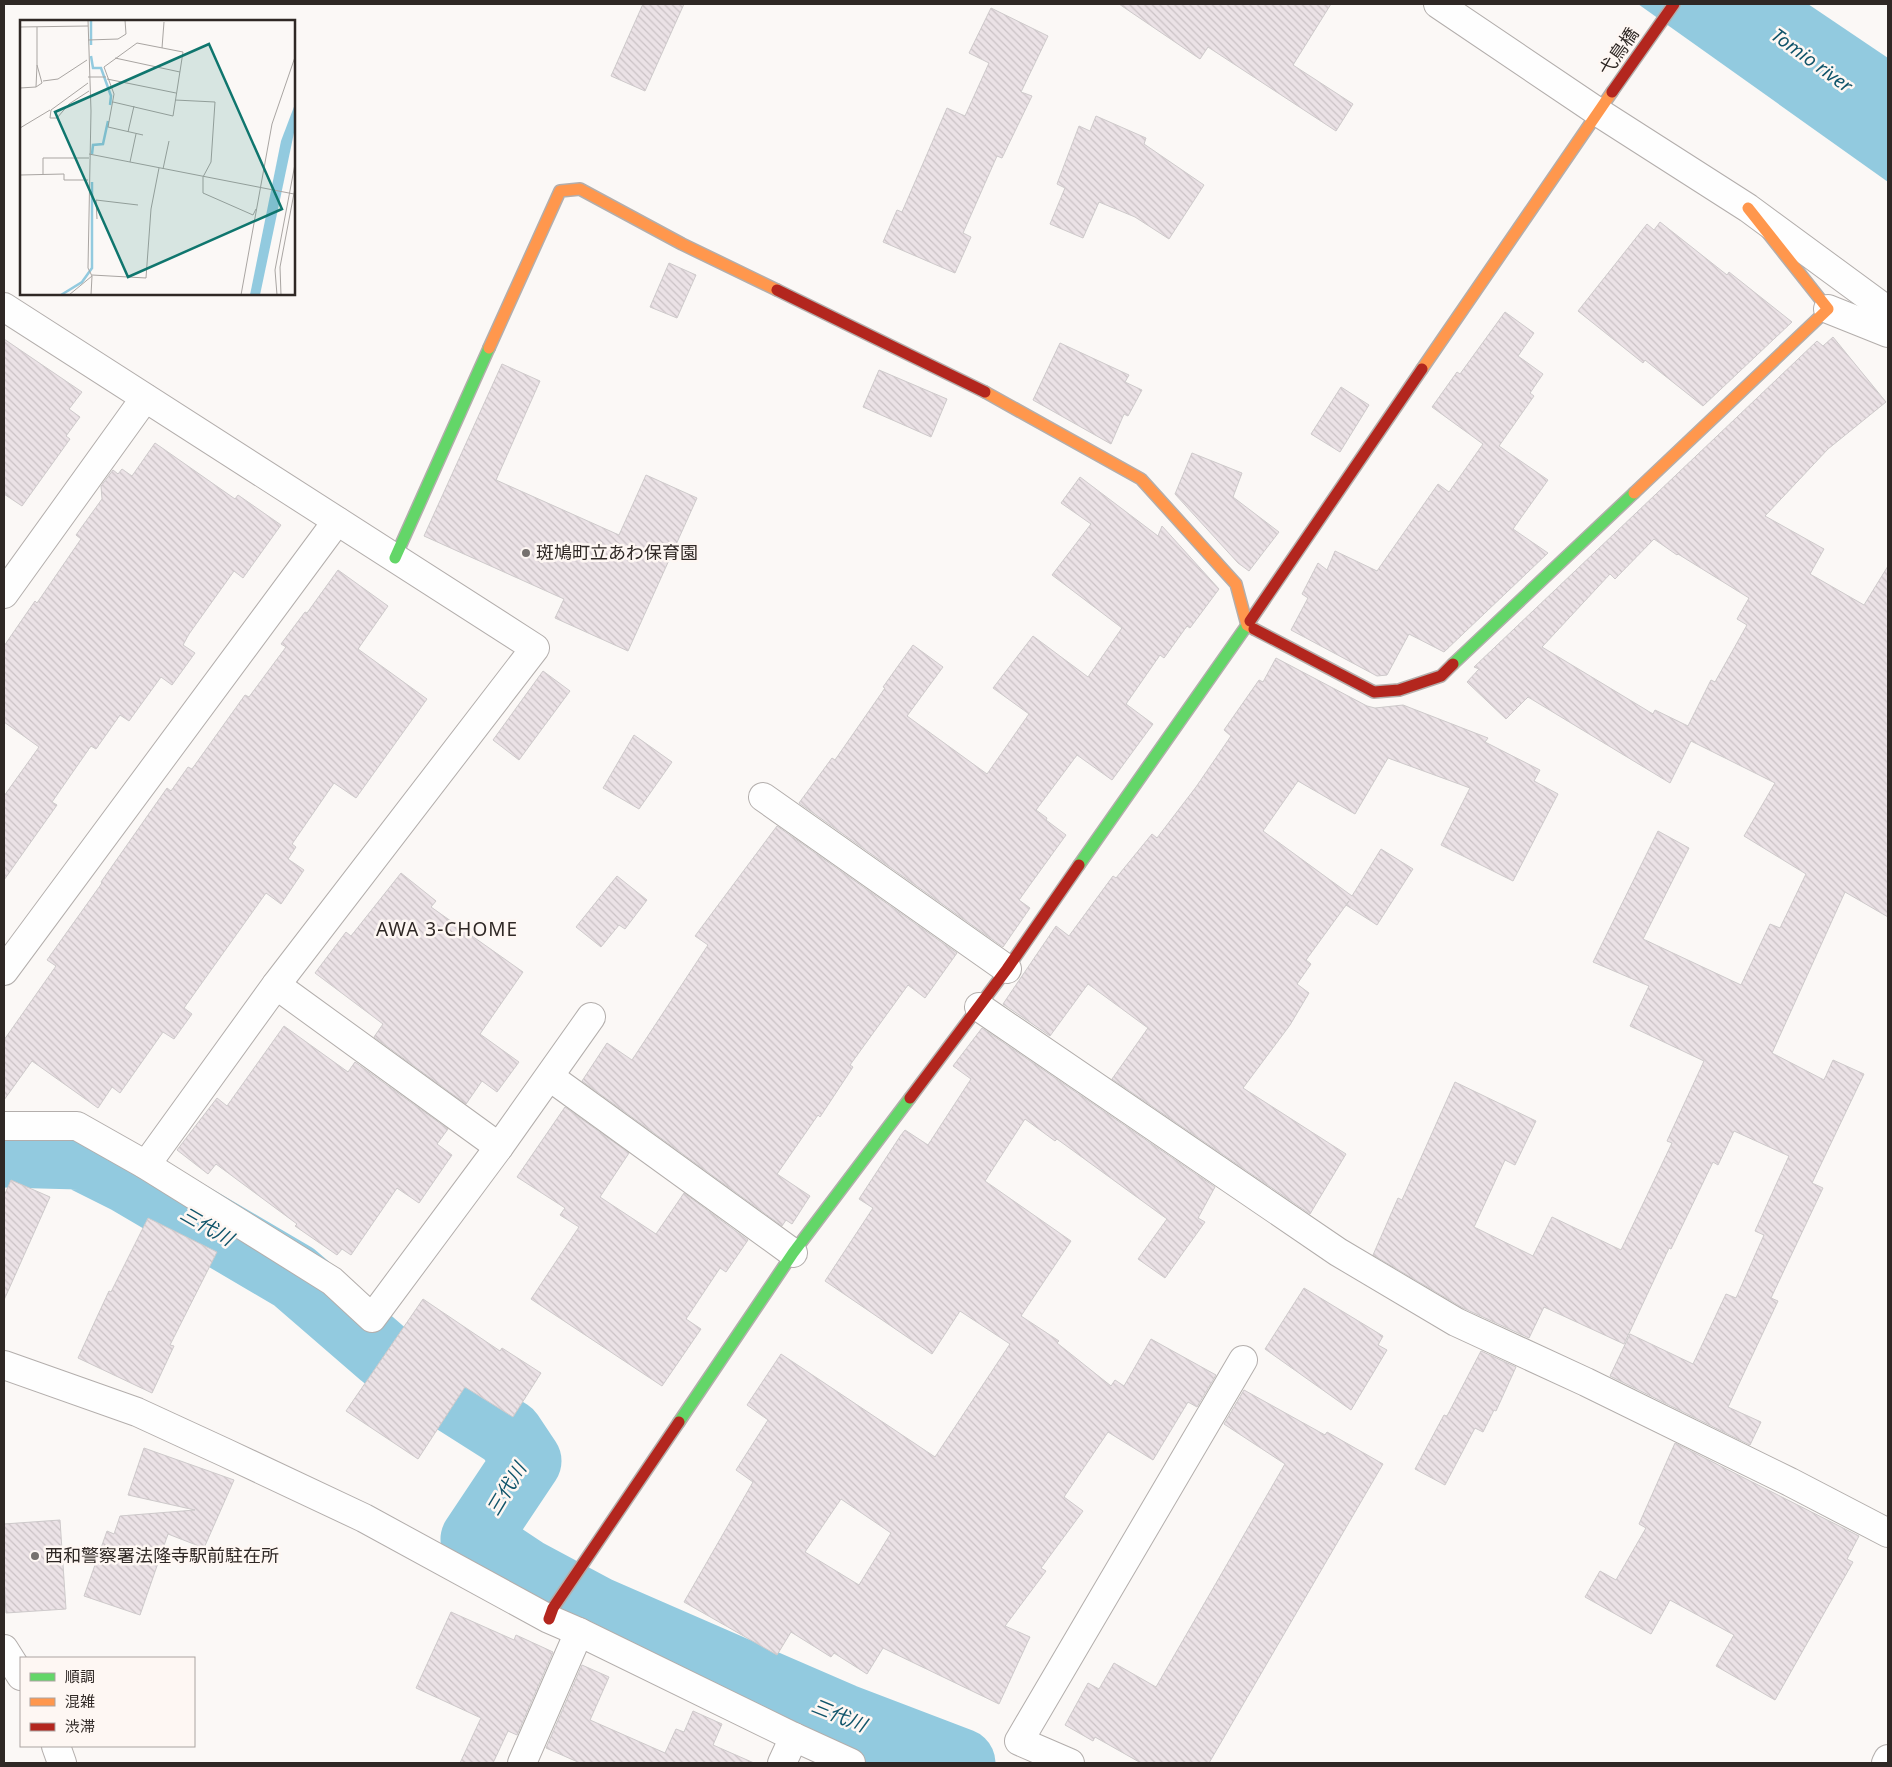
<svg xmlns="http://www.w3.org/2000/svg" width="1892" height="1767" font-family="'Noto Sans','Noto Sans JP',sans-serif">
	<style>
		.water { fill: #92cadf }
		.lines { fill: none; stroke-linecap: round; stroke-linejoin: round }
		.river { stroke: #92cadf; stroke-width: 69 }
		.building { fill: url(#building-back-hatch); stroke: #cecacb; fill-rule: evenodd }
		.street-casing { stroke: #b3aeac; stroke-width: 30 }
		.fast-casing { stroke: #b3aeac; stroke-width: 14 }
		.slow-casing { stroke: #b3aeac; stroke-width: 14 }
		.jam-casing { stroke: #b3aeac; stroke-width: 14 }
		.street { stroke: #fefefe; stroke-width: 28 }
		.fast { stroke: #63d668; stroke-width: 11 }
		.slow { stroke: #ff974d; stroke-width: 11 }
		.jam { stroke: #b3261e; stroke-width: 11 }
		.poi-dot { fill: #76716e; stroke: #fef7f3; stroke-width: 2 }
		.labels { text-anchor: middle; stroke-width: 5; stroke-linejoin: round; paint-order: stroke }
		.street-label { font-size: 18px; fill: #2f2825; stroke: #fef7f3 }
		.poi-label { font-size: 18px; fill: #2f2825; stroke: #fef7f3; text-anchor: start }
		.water-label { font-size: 19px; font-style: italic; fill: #11556b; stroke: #fef7f3 }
		.neighbourhood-label { font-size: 19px; letter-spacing: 1px; fill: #2f2825; stroke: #fef7f3 }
		.inset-river { fill: none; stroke: #92cadf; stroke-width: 2.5 }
		.inset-road { fill: none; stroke: #a9a5a2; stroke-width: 1 }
		.view { fill: #0f766e; fill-opacity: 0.15; stroke: #0f766e; stroke-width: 2.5 }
		.inset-edge { fill: none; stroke: #2f2825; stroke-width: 2.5 }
	</style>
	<defs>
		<pattern id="building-back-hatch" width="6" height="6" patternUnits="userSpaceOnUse" patternTransform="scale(1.25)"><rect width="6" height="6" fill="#ebe2e6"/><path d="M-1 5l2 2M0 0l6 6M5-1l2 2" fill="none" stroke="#cac2c5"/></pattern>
	</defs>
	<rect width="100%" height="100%" fill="#fbf8f6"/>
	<polygon class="water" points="1638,4 1808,4 1888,58 1888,182"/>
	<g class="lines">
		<polyline class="river" points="4,1153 79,1155 129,1180 294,1277 383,1354 509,1434 527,1461 475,1539 526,1573 597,1611 843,1718 961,1763"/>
	</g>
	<g class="building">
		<polygon points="643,4 684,4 645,91 611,76"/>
		<polygon points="1119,4 1331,4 1293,65 1353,104 1336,131 1208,47 1200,59"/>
		<polygon points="991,8 1048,36 1021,92 1032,96 1002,158 997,156 963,233 971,237 955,273 883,242 897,210 902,212 947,108 965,116 989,63 969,53"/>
		<polygon points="1096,116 1146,138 1144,144 1204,185 1169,239 1135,217 1099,202 1083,238 1050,224 1065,188 1057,184 1079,126 1090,131"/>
		<polygon points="1660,222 1727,275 1729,272 1792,322 1703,406 1645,360 1643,363 1578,311 1647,224 1654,230"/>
		<polygon points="669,263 696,275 677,318 650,307"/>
		<polygon points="1505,312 1534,333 1518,356 1543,374 1530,393 1534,396 1499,446 1548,480 1513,529 1548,553 1444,652 1409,634 1387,675 1377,676 1291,630 1308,598 1302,594 1318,563 1327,570 1335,551 1377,571 1438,484 1449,492 1483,444 1432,407 1457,372 1460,374"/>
		<path d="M1833 337 1886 402 1828 449 1765 516 1824 549 1810 574 1864 605 1888 566V917L1845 892 1772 1053 1824 1080 1833 1060 1864 1074 1812 1183 1823 1188 1771 1298 1778 1301 1728 1407 1761 1422 1750 1445 1610 1376 1630 1334 1693 1364 1726 1294 1736 1298 1764 1235 1755 1231 1789 1156 1734 1131 1718 1165 1713 1162 1671 1249 1669 1248 1624 1344 1544 1307 1529 1338 1463 1308 1373 1255 1398 1198 1402 1200 1455 1082 1536 1121 1515 1165 1505 1160 1474 1227 1533 1256 1552 1217 1621 1250 1672 1143 1667 1141 1704 1061 1630 1026 1649 986 1593 962 1658 831 1689 848 1643 939 1741 985 1770 924 1780 928 1806 874 1744 836 1775 783 1691 741 1670 783 1528 697 1506 719 1467 682 1479 669 1474 667 1817 341 1823 346ZM1654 539 1677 555 1678 554 1749 598 1737 619 1747 625 1715 682 1711 680 1688 726 1655 710 1653 714 1542 647 1610 574 1615 579Z"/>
		<polygon points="4,339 82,392 69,409 80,417 66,436 70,439 22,506 4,494"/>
		<polygon points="1060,343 1129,375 1125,382 1142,390 1128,416 1124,414 1111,444 1033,400"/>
		<polygon points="502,364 540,381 496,480 619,535 646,475 697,498 628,651 555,618 564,599 424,536"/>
		<polygon points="879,370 947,399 931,437 863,407"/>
		<polygon points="1341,387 1369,405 1340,452 1311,434"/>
		<polygon points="155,443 235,499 238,495 281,525 243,578 234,571 189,634 183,645 195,653 172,685 161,677 129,721 120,715 96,749 91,746 52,802 57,805 4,880 4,796 39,747 4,722 4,646 35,601 37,603 81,539 76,535 102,499 101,486 113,470 118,474 122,469 132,476"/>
		<polygon points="1192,453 1242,473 1233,497 1279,532 1249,571 1238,563 1175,494"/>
		<polygon points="1080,477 1158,536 1162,526 1219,589 1190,628 1187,626 1164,658 1160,655 1126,704 1153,724 1112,780 1077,755 1036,810 1047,818 1046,820 1066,835 1019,900 1030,908 1003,947 799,803 832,758 835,760 885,688 883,687 913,645 943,667 907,716 987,774 1029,714 993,688 1033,636 1088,677 1122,628 1052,575 1091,524 1061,503"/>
		<polygon points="338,570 388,606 358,649 427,699 356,798 334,783 292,844 296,847 288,859 304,870 281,904 266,893 184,1008 192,1014 174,1039 163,1032 120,1093 112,1087 98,1108 32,1061 4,1100 4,1040 56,966 47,960 102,883 101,882 167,788 171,791 188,767 192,769 245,695 249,697 286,647 281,644 305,612 307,613"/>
		<polygon points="1276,658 1367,706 1375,708 1403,705 1488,738 1485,742 1540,770 1534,781 1558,794 1513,881 1441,845 1470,788 1388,758 1355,814 1298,781 1263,831 1352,896 1381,849 1413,869 1377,925 1346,905 1349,901 1306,960 1311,964 1297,984 1309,993 1290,1025 1243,1088 1346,1154 1310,1214 1112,1079 1148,1028 1088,984 1050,1036 1003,1004 1056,926 1069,936 1113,876 1116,878 1152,834 1157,838 1196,787 1231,736 1224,730 1259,680 1263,682"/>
		<polygon points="543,671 570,691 519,760 493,740"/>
		<polygon points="634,735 672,762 639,809 603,788"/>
		<polygon points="777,826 957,953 925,998 908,985 850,1065 853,1067 820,1117 818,1115 777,1174 810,1196 792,1224 786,1220 782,1226 582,1081 607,1043 632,1060 708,945 695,936"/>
		<polygon points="401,873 436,901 431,907 523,972 480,1034 519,1062 497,1092 482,1081 466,1104 374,1037 383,1024 315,973 346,932 351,936"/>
		<polygon points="617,876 647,900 625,929 619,925 601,947 576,927"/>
		<polygon points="284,1026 348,1072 355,1062 448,1129 437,1144 452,1155 419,1203 397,1188 351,1255 342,1249 337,1255 295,1226 297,1224 216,1164 208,1174 177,1150 217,1098 227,1106"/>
		<path d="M982 1028 1215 1187 1198 1218 1205 1222 1165 1278 1138 1259 1167 1219 1057 1139 1055 1141 1025 1119 985 1181 1071 1241 1021 1316 1059 1341 1057 1343 1111 1386 1115 1380 1124 1386 1151 1339 1216 1375 1197 1407 1188 1402 1153 1460 1108 1432 1064 1497 1083 1511 1041 1568 1046 1571 1005 1626 1030 1637 999 1704 883 1648 867 1674 834 1653 831 1657 791 1632 777 1655 684 1602 753 1482 736 1470 768 1420 747 1405 781 1354 935 1457 1010 1344 960 1311 932 1354 825 1281 873 1208 859 1199 901 1135 905 1130 928 1145 971 1079 953 1066ZM841 1499 891 1533 859 1585 805 1552Z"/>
		<polygon points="565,1107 629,1153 600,1197 656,1234 684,1193 748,1240 726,1272 720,1268 686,1319 701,1329 662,1386 531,1299 579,1227 560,1215 565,1208 517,1177"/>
		<polygon points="11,1180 50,1197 4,1300 4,1196"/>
		<polygon points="148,1218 217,1252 170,1345 174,1346 152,1393 78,1358 109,1291 111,1292"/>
		<polygon points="1304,1288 1383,1336 1378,1345 1387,1350 1351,1410 1265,1349"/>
		<polygon points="423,1299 500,1351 502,1348 541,1373 513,1417 465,1387 418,1459 346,1411"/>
		<polygon points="1481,1351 1516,1367 1496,1411 1494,1410 1483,1432 1475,1428 1445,1485 1415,1469 1444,1415 1447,1416"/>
		<polygon points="1244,1390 1325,1435 1327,1432 1383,1464 1209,1763 1141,1763 1095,1737 1093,1741 1065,1725 1088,1683 1099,1689 1114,1663 1156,1687 1285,1464 1224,1424"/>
		<polygon points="1675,1443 1859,1536 1847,1559 1853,1562 1775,1700 1716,1666 1734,1635 1670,1600 1651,1634 1585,1597 1600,1571 1616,1580 1646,1528 1639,1524"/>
		<polygon points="144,1448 234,1480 204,1548 168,1534 140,1615 84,1596 107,1531 114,1534 120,1516 195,1510 128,1495"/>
		<polygon points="60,1520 66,1609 6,1613 4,1576 4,1524"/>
		<polygon points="451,1612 514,1640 516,1635 553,1652 517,1735 508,1731 493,1763 460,1763 481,1718 416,1688"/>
		<polygon points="582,1665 609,1677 590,1720 665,1753 676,1729 684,1732 693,1711 722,1724 713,1745 754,1763 580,1763 546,1748"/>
	</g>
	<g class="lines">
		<g class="street-casing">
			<g id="street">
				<polyline points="1438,4 1598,112 1748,208 1888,311"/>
				<polyline points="4,307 535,648 276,985 146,1165"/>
				<polyline points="1828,309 1888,333"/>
				<polyline points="4,594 145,398"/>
				<polyline points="763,797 1007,969"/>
				<polyline points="4,971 337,521"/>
				<polyline points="276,985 499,1147"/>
				<polyline points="979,1007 1338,1252 1456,1322 1586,1382 1790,1482 1888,1533"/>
				<polyline points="550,1077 793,1253"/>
				<polyline points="4,1126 77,1126 146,1165 332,1281 372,1318 499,1147 591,1017"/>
				<polyline points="4,1365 137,1412 226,1453 364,1518 549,1619 579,1632 794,1737 851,1763"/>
				<polyline points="4,1649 21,1676"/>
				<polyline points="56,1746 62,1763"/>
				<polyline points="522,1763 579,1632"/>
				<polyline points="782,1763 794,1737"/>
				<polyline points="1070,1763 1019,1741 1243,1360"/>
				<polyline points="1886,1763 1888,1759"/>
			</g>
		</g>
		<g class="fast-casing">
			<g id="fast">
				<polyline points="395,558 489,348"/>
				<polyline points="1453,664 1634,493"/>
				<polyline points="1079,865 1250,621"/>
				<polyline points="679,1422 793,1253 910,1098"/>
			</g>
		</g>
		<g class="slow-casing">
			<g id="slow">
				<polyline points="489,348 560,191 580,189 682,244 777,290"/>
				<polyline points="1422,369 1612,92"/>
				<polyline points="985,392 1141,479 1236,584 1247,625 1254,629"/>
				<polyline points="1634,493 1828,309 1748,208"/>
			</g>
		</g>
		<g class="jam-casing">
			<g id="jam">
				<polyline points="1612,92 1674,4"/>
				<polyline points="777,290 985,392"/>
				<polyline points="1250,621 1422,369"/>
				<polyline points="1254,629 1374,692 1399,690 1441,676 1453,664"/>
				<polyline points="910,1098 1007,969 1079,865"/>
				<polyline points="549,1619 553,1608 679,1422"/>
			</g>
		</g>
		<use href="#street" class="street"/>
		<use href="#fast" class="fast"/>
		<use href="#slow" class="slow"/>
		<use href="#jam" class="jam"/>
	</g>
	<g class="poi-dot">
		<circle cx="526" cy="553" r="5"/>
		<circle cx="35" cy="1556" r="5"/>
	</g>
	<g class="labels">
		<g class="street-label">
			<text transform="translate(1619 52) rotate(-55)" y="6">弋鳥橋</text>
		</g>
		<g class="poi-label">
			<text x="536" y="559">斑鳩町立あわ保育園</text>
			<text x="45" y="1562">西和警察署法隆寺駅前駐在所</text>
		</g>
		<g class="water-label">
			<text transform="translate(1812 60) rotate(36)" y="7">Tomio river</text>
			<text transform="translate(207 1226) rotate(30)" y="7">三代川</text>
			<text transform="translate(506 1489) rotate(-59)" y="7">三代川</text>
			<text transform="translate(839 1715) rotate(22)" y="7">三代川</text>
		</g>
		<g class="neighbourhood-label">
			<text x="447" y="936">AWA 3-CHOME</text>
		</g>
	</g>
	<g transform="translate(20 20)">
		<rect width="275" height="275" fill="#fbf8f6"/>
		<path d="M275 84V108L240 275H230L261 121Z" fill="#92cadf"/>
		<path class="inset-river" d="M71 0V25M71 36 73 48H81L91 76 90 85M72 134 73 125 83 124 88 101M41 275 62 262 72 248V162"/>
		<path class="inset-road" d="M68 0 71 91 68 248 72 256 71 275M0 7 68 6M17 7V45M68 20 98 19 106 14 105 0M142 28 144 2M95 38 160 52M68 57H86M87 59 156 73M23 61 38 59 67 40M68 63 31 90 30 98H37L49 84 69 71M0 68 16 67 22 63 17 45 16 67M155 80 195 82 191 142 183 157V173L233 195 236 189M93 82 153 96 163 32 117 23 84 47 94 74 88 107 123 115M0 108 30 90M108 112 114 86M69 134 274 174M110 142 116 114M143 149 149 121M23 154V138H69M0 155 44 154V160H68M77 199 76 180 118 185M72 255 126 258 131 189 139 148M49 275 72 256M221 275 252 104 275 37M257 275 255 250 275 144M261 275 260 247 275 168"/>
		<path class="view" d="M189 24 262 189 108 257 35 92Z"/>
		<rect width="275" height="275" class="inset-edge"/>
	</g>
	<rect width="1892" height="1767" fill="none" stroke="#2f2825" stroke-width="10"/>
	<rect x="20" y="1657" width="175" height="90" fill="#fef7f3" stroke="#aba4a1"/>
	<rect x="30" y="1673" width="25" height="8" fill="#63d668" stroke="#aba4a1"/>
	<text x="65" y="1682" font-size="15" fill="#2f2825">順調</text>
	<rect x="30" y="1698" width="25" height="8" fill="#ff974d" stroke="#aba4a1"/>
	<text x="65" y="1707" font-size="15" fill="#2f2825">混雑</text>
	<rect x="30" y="1723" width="25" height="8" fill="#b3261e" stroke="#aba4a1"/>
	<text x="65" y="1732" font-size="15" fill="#2f2825">渋滞</text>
</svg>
